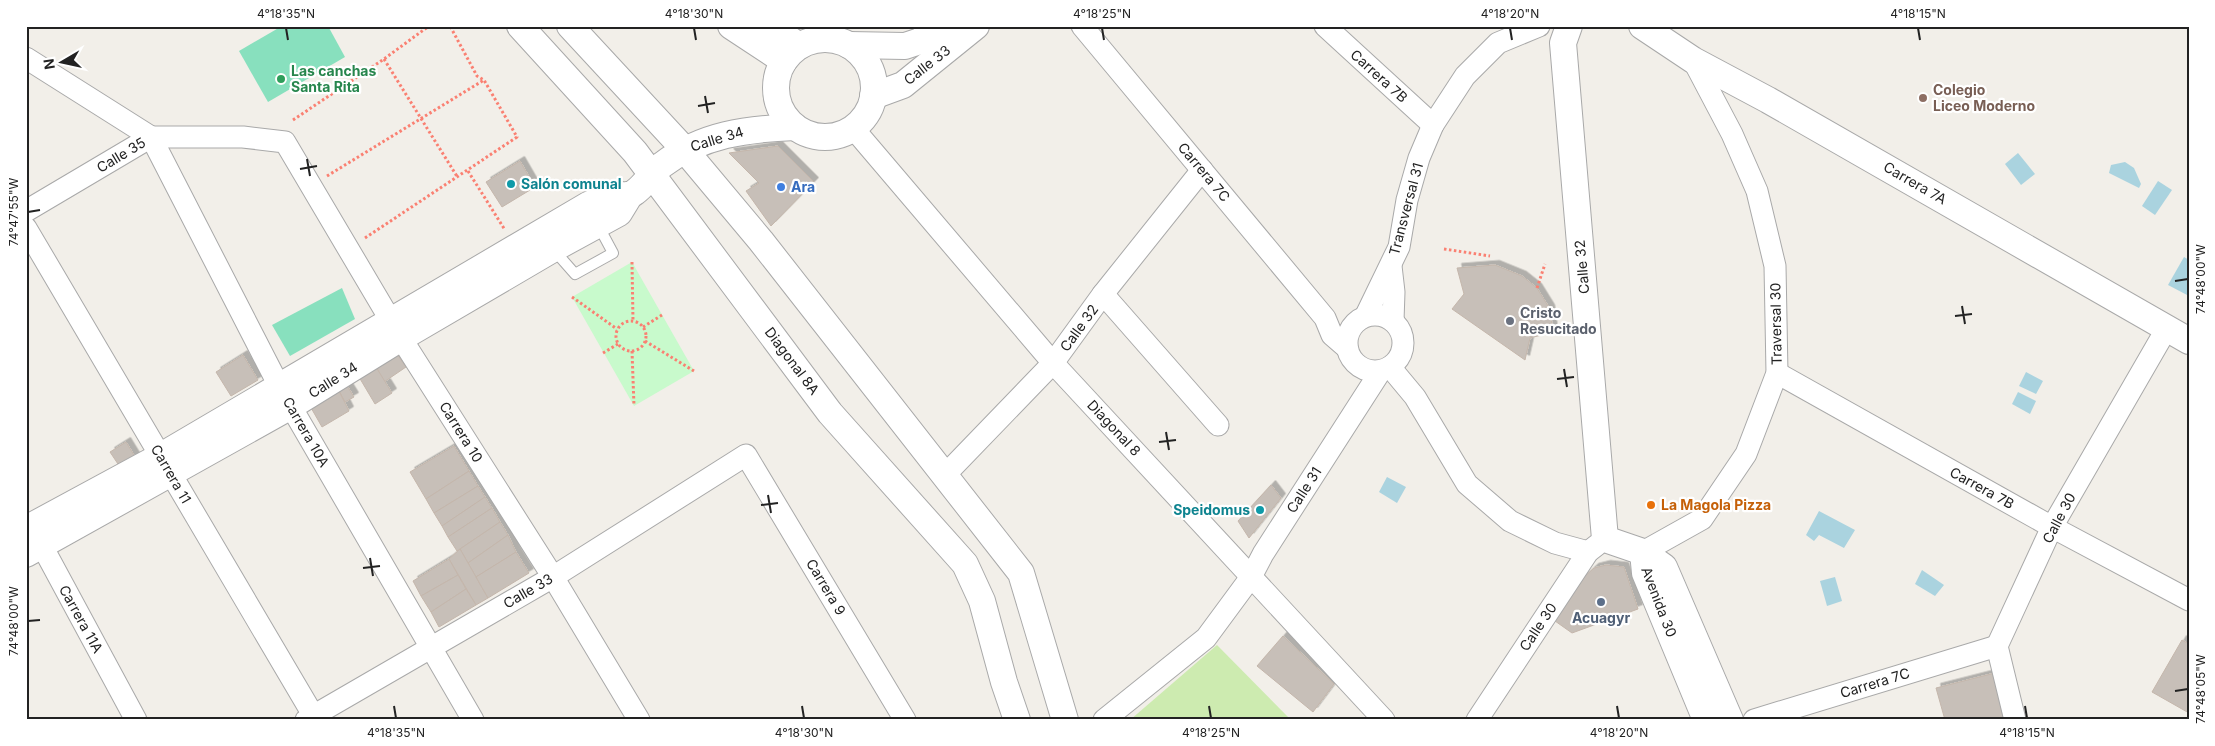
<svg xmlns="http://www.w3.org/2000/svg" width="2215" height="746" font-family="Inter,sans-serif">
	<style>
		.grass { fill: #cdebb0 }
		.park { fill: #c8facc }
		.pitch { fill: #88e0be }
		.water { fill: #aad3df }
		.building { fill: #c7bfb8; stroke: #c4b6ab; filter: url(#shadow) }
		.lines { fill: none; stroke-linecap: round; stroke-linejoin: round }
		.service-casing { stroke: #a9a9a9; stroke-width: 12 }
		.minor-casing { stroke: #a9a9a9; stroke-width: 23 }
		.tertiary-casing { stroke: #a9a9a9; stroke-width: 28 }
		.path { stroke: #fa8072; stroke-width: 3; stroke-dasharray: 2.5 2.5; stroke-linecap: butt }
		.service { stroke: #fff; stroke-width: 10 }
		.minor { stroke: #fff; stroke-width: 21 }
		.tertiary { stroke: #fff; stroke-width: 26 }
		.ticks { fill: none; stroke: #222; stroke-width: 2 }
		.leisure-dot { fill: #2e9e5b; stroke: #fff; stroke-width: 2 }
		.education-dot { fill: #8d6e63; stroke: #fff; stroke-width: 2 }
		.culture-dot { fill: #0f9aa8; stroke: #fff; stroke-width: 2 }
		.shop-dot { fill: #3f7fe0; stroke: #fff; stroke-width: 2 }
		.worship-dot { fill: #6b7280; stroke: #fff; stroke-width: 2 }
		.food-dot { fill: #e8710a; stroke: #fff; stroke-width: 2 }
		.service-dot { fill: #5c6f8a; stroke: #fff; stroke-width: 2 }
		.labels { text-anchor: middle; stroke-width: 4.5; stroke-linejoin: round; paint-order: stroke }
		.street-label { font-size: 14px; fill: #222; stroke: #fff }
		.leisure-label { font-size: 14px; font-weight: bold; fill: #27864d; stroke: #fff; text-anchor: start }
		.education-label { font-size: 14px; font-weight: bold; fill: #785e54; stroke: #fff; text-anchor: start }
		.culture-label { font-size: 14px; font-weight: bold; fill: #0d838f; stroke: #fff; text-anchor: start }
		.shop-label { font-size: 14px; font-weight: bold; fill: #366cbe; stroke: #fff; text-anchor: start }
		.worship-label { font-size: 14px; font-weight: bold; fill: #5b616d; stroke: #fff; text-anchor: start }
		.food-label { font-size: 14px; font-weight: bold; fill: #c56008; stroke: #fff; text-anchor: start }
		.service-label { font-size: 14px; font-weight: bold; fill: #4e5e75; stroke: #fff }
		.neatline { fill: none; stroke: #222; stroke-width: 2 }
		.ticks-label { font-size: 12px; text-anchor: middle; fill: #222 }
	</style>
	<defs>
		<filter id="shadow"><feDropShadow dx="4.5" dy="-4.5" stdDeviation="0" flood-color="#0004"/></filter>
	</defs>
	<rect width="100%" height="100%" fill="#f2efe9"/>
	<polygon class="grass" points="1217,645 1291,720 1130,720"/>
	<polygon class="park" points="632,262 694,371 634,406 572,297"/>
	<g class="pitch">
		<polygon points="282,26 328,26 345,57 268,102 239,51"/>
		<polygon points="342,288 355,319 290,356 272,325"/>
	</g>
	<g class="water">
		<polygon points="2018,153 2035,174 2021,185 2005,164"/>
		<polygon points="2125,162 2134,168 2141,184 2139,188 2109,173 2111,165"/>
		<polygon points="2158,181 2172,190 2155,215 2142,206"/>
		<polygon points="2184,257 2189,260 2189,296 2168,285"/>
		<polygon points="2026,372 2043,381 2036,394 2019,386"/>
		<polygon points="2018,392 2036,401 2030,414 2012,404"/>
		<polygon points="1387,477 1406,487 1397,503 1379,492"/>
		<polygon points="1819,511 1855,530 1844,548 1819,535 1814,541 1806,535"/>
		<polygon points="1922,570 1944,585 1935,596 1915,584"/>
		<polygon points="1835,577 1842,601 1827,606 1820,581"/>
	</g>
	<g class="building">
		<polygon points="778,146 814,182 771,226 746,191 759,183 729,153"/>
		<polygon points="520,161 535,187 502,207 486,182"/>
		<polygon points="1495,265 1522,276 1537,288 1550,309 1553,332 1530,338 1525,360 1452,309 1464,294 1457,268"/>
		<polygon points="397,354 406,367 384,382 376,367"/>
		<polygon points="243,355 258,380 231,396 216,372"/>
		<polygon points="376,367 392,393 375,404 359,377"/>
		<polygon points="346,384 354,397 345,402 338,389"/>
		<polygon points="338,389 349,411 322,427 310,406"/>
		<polygon points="126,442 137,460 122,470 110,452"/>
		<polygon points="454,446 469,471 426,499 410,472"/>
		<polygon points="469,471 478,486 434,513 426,499"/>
		<polygon points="1271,485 1281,498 1249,538 1238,521"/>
		<polygon points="478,486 485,497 442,526 434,513"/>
		<polygon points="485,497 492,508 448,537 442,526"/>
		<polygon points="492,508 500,522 457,551 448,537"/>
		<polygon points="500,522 508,535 468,563 460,549"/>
		<polygon points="508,535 516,552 476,577 468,563"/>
		<polygon points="460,549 488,598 476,605 449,559"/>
		<polygon points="516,552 529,573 488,598 476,577"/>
		<polygon points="449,559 458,575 421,596 413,581"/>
		<polygon points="1606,565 1624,567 1638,609 1572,633 1555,621 1584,577 1594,568"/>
		<polygon points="458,575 466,589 431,612 421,596"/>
		<polygon points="466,589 476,605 439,627 431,612"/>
		<polygon points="1283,636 1334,684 1313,712 1257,666"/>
		<polygon points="2182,640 2189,644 2189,713 2152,692"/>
		<polygon points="1995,673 2007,720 1945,720 1936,688"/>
	</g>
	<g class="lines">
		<g class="service-casing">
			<polyline id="service" points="553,249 575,274 613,253 598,225"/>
		</g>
		<g class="minor-casing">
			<g id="minor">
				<polyline points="1082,26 1325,318 1332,335 1347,348"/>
				<polyline points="1325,26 1433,125"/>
				<polyline points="26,58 151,137 279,386 473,720"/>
				<polyline points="853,128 1053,363 1384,720"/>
				<polyline points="26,211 151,137 243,137 285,142 401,338 553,577 639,720"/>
				<polyline points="26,228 316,720"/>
				<polyline points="1391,266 1394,292 1393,321"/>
				<polyline points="1103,294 1218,425"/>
				<circle cx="1375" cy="343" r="28"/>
				<polyline points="1366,315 1399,247 1407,200 1419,158 1433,125 1465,76 1498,43 1539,26"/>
				<polyline points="1390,367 1415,397 1467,484 1510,521 1555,543 1588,552"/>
				<polyline points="1777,373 2052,527 2189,600"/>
				<polyline points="944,476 1053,363 1103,294 1202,170"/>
				<polyline points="34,531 136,720"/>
				<polyline points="1643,552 1702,519 1746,454 1777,373 1775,266 1757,191 1732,134 1693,60"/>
				<polyline points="306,720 553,577 746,455 905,720"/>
				<polyline points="1104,720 1206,638 1251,577 1263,554 1380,372"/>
				<polyline points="1477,720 1588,552 1597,545"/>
				<polyline points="1754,720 1997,646"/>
				<polyline points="2015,720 1997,646 2052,527 2167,328"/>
			</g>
		</g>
		<g class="tertiary-casing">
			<g id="tertiary">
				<polyline points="520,26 635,152 830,413 965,564 982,601 1004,682 1017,720"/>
				<polyline points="570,26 684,149 761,241 1021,573 1065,720"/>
				<polyline points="731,26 784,61"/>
				<polyline points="771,26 799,46"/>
				<polyline points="1569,26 1563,43 1605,539 1643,552 1664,567 1730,720"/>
				<polyline points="1642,26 1693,60 1768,100 2189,341"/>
				<circle cx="825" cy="88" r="49"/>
				<polyline points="849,45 905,46 920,41 940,26"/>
				<polyline points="873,96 903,85 976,26"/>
				<path d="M26 529 161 456 588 205C595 202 602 198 609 196 618 193 628 198 635 192 645 185 652 172 662 165 702 134 747 129 795 127"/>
				<polyline points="1643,552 1645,573 1706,720"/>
				<polyline points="26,554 291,406 401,338 553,249 619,213 630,195"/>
			</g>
		</g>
		<g class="path">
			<polyline points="384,59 458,178"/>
			<polyline points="293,120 384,59 429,26"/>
			<polyline points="468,171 505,230"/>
			<polyline points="327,176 484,80"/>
			<polyline points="365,238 517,137 484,80 477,76 450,26"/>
			<polyline points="1444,249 1490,256"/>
			<polyline points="632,262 633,321"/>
			<polyline points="1537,288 1545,264"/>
			<polyline points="572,297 617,329"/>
			<circle cx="631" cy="336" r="15"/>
			<polyline points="643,327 662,315"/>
			<polyline points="645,341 694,371"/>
			<polyline points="632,351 634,406"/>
			<polyline points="603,353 618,344"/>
		</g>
		<use href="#service" class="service"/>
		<use href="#minor" class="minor"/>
		<use href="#tertiary" class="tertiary"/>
	</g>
	<path class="ticks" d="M286 28 288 40M694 28 696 40M1102 28 1104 40M1510 28 1512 40M1918 28 1920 40M705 96 708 113M698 106 715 103M307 159 310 176M300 169 317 166M28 212 40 210M2175 281 2188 279M1962 306 1965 324M1955 316 1972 314M1564 369 1567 387M1557 379 1574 377M1166 432 1169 450M1159 442 1176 440M768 495 771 513M761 505 778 503M370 558 373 576M363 568 380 566M28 621 40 620M2175 691 2188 689M394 706 396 718M802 706 804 718M1209 706 1211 718M1617 706 1619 718M2025 706 2027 718"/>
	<circle class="leisure-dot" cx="281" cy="79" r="5"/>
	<circle class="education-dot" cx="1923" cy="98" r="5"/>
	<g class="culture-dot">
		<circle cx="511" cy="184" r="5"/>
		<circle cx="1260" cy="510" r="5"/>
	</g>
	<circle class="shop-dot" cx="781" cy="187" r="5"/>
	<circle class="worship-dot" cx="1510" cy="321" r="5"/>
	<circle class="food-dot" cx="1651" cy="505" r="5"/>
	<circle class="service-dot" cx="1601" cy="602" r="5"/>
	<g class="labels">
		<g class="street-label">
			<text transform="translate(927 65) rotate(-38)" y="5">Calle 33</text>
			<text transform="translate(1379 76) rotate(42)" y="5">Carrera 7B</text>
			<text transform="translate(717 139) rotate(-17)" y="5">Calle 34</text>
			<text transform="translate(121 155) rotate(-31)" y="5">Calle 35</text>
			<text transform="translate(1204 172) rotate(50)" y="5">Carrera 7C</text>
			<text transform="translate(1915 183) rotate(30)" y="5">Carrera 7A</text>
			<text transform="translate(1406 209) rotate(-75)" y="5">Transversal 31</text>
			<text transform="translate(1582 267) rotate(-95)" y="5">Calle 32</text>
			<text transform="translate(1776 324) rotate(-91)" y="5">Traversal 30</text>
			<text transform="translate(1079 328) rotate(-54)" y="5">Calle 32</text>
			<text transform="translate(792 361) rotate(53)" y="5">Diagonal 8A</text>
			<text transform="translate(333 380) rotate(-32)" y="5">Calle 34</text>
			<text transform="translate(1114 428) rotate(47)" y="5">Diagonal 8</text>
			<text transform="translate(306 432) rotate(60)" y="5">Carrera 10A</text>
			<text transform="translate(461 432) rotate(58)" y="5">Carrera 10</text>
			<text transform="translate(171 474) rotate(60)" y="5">Carrera 11</text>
			<text transform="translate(1982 488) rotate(29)" y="5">Carrera 7B</text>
			<text transform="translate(1304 490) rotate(-57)" y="5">Calle 31</text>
			<text transform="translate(2059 518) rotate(-62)" y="5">Calle 30</text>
			<text transform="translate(826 587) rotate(59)" y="5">Carrera 9</text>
			<text transform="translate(528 591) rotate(-30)" y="5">Calle 33</text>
			<text transform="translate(1659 602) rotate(69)" y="5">Avenida 30</text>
			<text transform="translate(81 619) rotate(61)" y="5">Carrera 11A</text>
			<text transform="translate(1538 627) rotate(-56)" y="5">Calle 30</text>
			<text transform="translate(1875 683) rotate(-17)" y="5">Carrera 7C</text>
		</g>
		<g class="leisure-label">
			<text x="291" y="76">Las canchas<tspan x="291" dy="16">Santa Rita</tspan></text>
		</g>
		<g class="education-label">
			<text x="1933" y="95">Colegio<tspan x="1933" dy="16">Liceo Moderno</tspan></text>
		</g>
		<g class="culture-label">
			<text x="521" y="189">Salón comunal</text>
			<text x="1250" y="515" text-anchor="end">Speidomus</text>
		</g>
		<g class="shop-label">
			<text x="791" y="192">Ara</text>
		</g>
		<g class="worship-label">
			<text x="1520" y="318">Cristo<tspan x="1520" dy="16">Resucitado</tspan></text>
		</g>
		<g class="food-label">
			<text x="1661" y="510">La Magola Pizza</text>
		</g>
		<g class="service-label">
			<text x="1601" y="623">Acuagyr</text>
		</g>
	</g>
	<rect width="2215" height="746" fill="none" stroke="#ffffff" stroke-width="55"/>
	<g transform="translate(62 62) rotate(261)" stroke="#ffffff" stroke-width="4" paint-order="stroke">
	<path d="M0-4L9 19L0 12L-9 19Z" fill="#222222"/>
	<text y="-8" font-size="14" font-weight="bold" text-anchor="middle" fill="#222222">N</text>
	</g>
	<rect x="28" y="28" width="2160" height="690" class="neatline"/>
	<g class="ticks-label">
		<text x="286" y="18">4°18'35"N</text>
		<text x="694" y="18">4°18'30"N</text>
		<text x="1102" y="18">4°18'25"N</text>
		<text x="1510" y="18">4°18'20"N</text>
		<text x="1918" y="18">4°18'15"N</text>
		<text transform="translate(14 212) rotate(-90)" y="4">74°47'55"W</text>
		<text transform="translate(2201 279) rotate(-90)" y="4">74°48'00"W</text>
		<text transform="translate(14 621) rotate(-90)" y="4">74°48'00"W</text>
		<text transform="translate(2201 689) rotate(-90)" y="4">74°48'05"W</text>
		<text x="396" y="737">4°18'35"N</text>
		<text x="804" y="737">4°18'30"N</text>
		<text x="1211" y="737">4°18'25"N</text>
		<text x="1619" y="737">4°18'20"N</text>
		<text x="2027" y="737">4°18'15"N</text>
	</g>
</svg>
